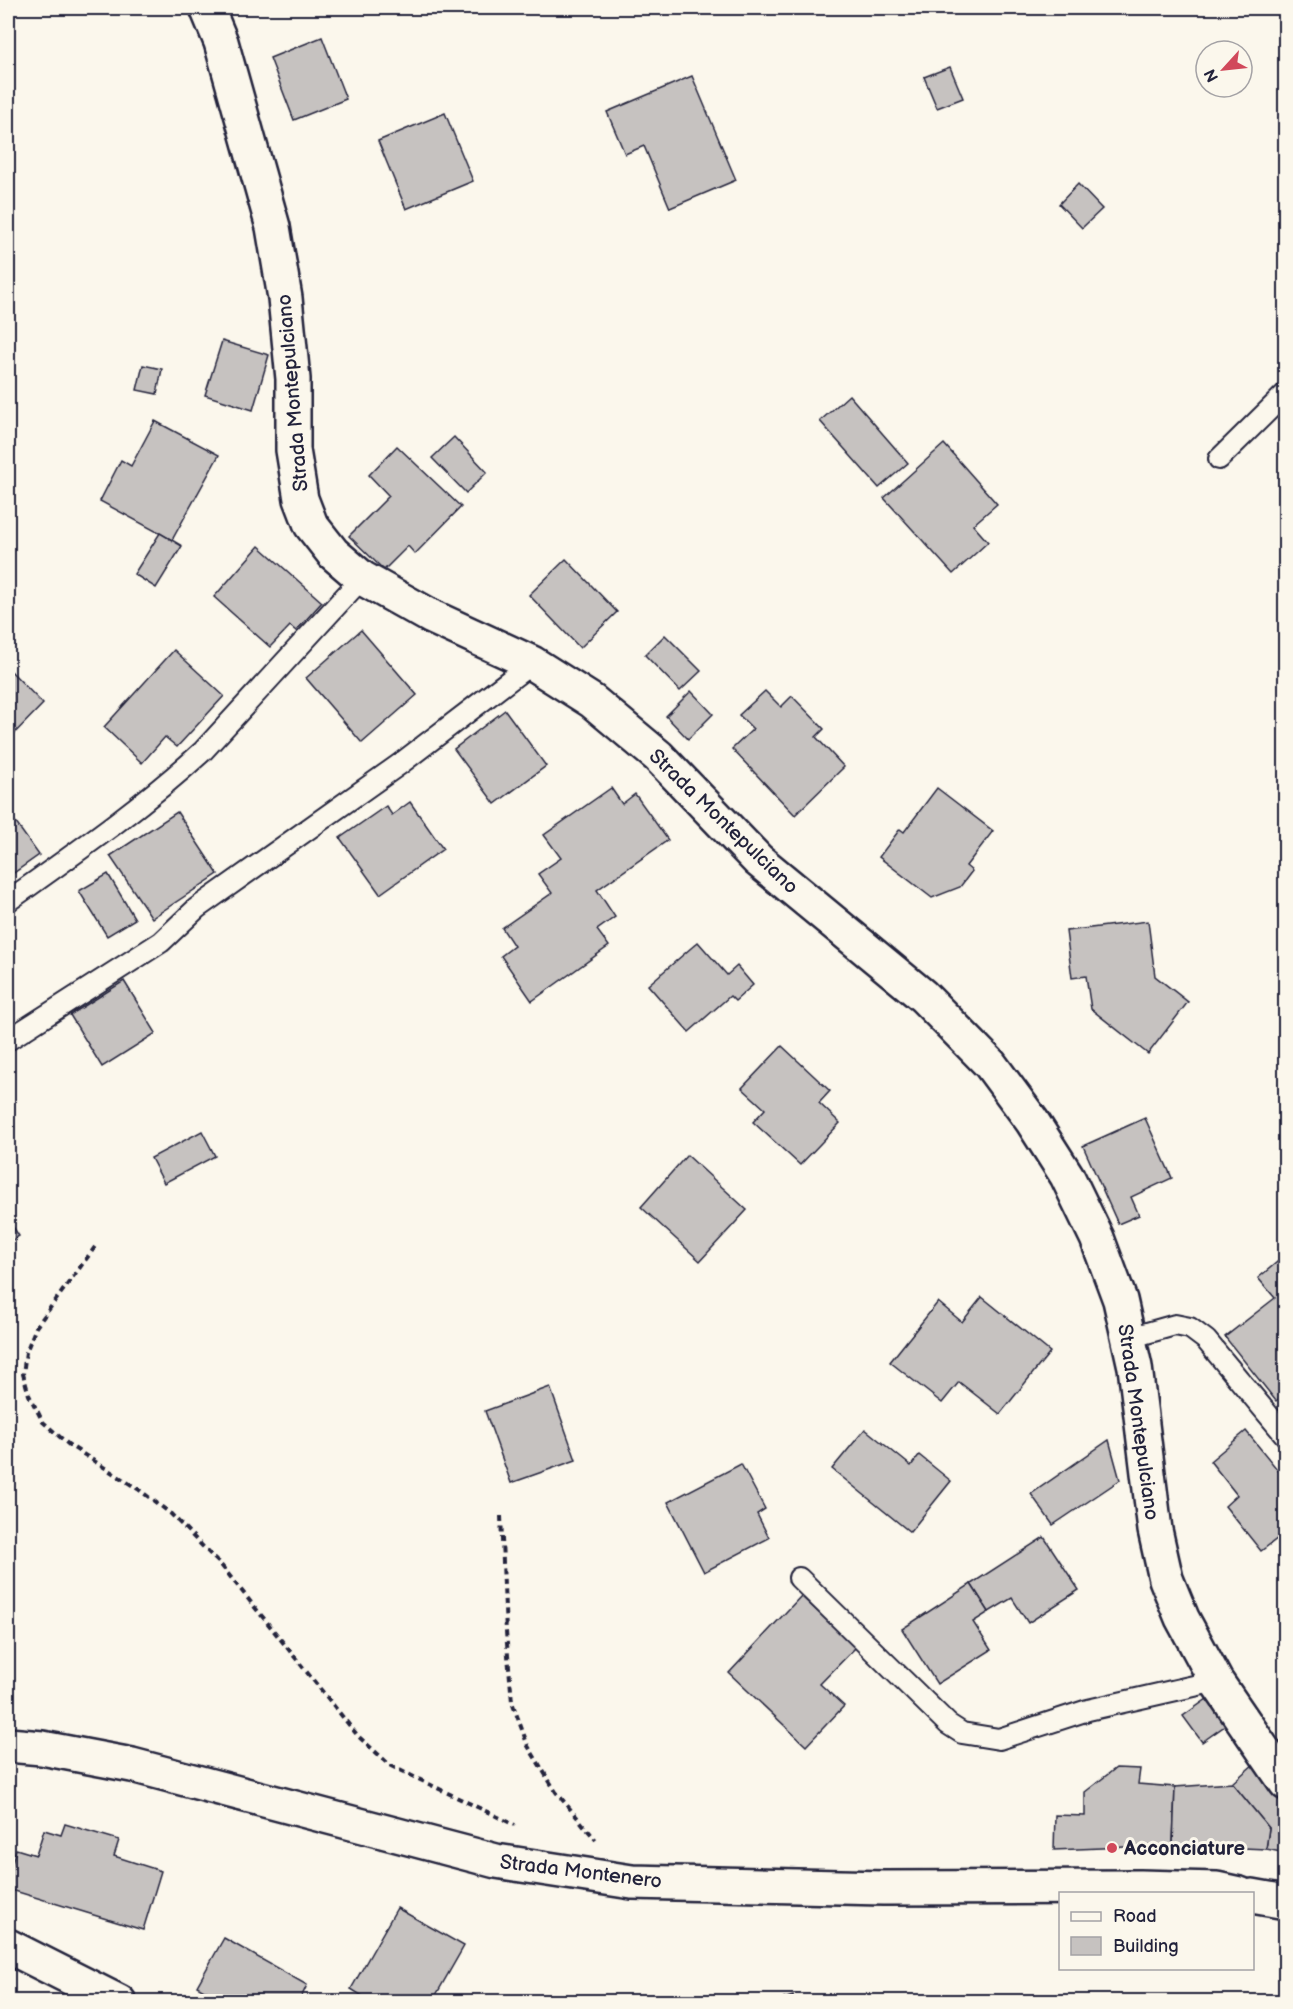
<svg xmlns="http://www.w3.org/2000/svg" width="1293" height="2009" font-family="'Balsamiq Sans',sans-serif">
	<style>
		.building { fill: #c6c2c0; stroke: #22223b; stroke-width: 1.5 }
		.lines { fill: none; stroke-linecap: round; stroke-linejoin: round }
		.service-casing { stroke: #22223b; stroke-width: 24 }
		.minor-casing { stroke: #22223b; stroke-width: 38 }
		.secondary-casing { stroke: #22223b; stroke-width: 38 }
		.path { stroke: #22223b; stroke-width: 4; stroke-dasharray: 6 4.5; stroke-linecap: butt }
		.service { stroke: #fbf7ec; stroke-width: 20 }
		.minor { stroke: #fbf7ec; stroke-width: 33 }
		.secondary { stroke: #fbf7ec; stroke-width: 33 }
		.poi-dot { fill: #d1495b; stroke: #fbf7ec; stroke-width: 2 }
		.labels { text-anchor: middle; stroke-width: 6; stroke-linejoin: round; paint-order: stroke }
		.street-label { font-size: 20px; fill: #22223b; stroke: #fbf7ec }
		.poi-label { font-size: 20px; font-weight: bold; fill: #22223b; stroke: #fbf7ec; text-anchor: start }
	</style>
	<rect width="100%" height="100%" fill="#fbf7ec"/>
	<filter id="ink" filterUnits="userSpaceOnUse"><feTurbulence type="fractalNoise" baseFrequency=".0167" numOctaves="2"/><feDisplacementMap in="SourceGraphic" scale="12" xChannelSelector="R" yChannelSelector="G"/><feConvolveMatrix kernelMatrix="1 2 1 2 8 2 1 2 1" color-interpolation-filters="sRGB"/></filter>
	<g filter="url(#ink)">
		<g class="building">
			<polygon points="322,37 346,99 294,120 270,58"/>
			<polygon points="950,67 963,98 937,108 924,77"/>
			<polygon points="692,76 736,180 670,208 644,146 625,154 607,112"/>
			<polygon points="445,113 473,181 406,209 378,141"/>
			<polygon points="1078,184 1102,209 1082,228 1059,204"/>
			<polygon points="222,341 269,355 253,410 205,395"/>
			<polygon points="143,365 162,369 157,394 137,390"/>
			<polygon points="849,395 908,463 879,488 820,421"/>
			<polygon points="155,421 219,455 172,540 100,501 121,460 131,466"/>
			<polygon points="454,437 487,472 466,493 432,458"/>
			<polygon points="944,444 997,504 973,525 988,542 953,574 884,498"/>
			<polygon points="397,446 461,507 415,554 408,546 384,570 349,536 389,496 369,475"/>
			<polygon points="160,533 182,546 156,588 134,574"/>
			<polygon points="259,546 322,602 296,631 290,626 270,647 214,597"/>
			<polygon points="566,559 617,612 580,648 529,595"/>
			<polygon points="361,630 417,695 362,743 306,678"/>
			<polygon points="665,635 701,671 680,691 645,655"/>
			<polygon points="174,650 224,696 177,747 165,737 142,763 104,727"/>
			<polygon points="8,668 43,704 8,740"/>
			<polygon points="691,691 713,714 688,739 666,716"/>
			<polygon points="765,691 781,707 792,696 824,729 816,737 844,767 795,815 732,749 753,729 739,715"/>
			<polygon points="505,710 546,766 495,804 454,749"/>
			<polygon points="611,788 622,804 635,794 668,840 597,890 615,917 597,930 609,946 532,1001 501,956 514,946 502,928 552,893 538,874 561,858 544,835"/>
			<polygon points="937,788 993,831 966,866 972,871 960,887 932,898 879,857 900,829 904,832"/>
			<polygon points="410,802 443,849 380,894 340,838 386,806 392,815"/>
			<polygon points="8,812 39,855 8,877"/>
			<polygon points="177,812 218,874 152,918 110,856"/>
			<polygon points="108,874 135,919 107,936 79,891"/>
			<polygon points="1148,921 1155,976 1188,1002 1148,1054 1091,1009 1086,976 1072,978 1066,931"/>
			<polygon points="698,942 727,975 737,966 753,985 735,1001 730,996 689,1032 648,985"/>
			<polygon points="124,981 156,1033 102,1067 70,1015"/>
			<polygon points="782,1046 830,1091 819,1103 840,1123 800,1165 753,1122 765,1109 742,1088"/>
			<polygon points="1145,1118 1172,1178 1131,1197 1139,1215 1118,1224 1083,1146"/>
			<polygon points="202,1131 215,1156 164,1183 151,1158"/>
			<polygon points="687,1155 747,1210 700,1261 641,1207"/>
			<polygon points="8,1219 19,1236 8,1243"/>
			<polygon points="1282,1258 1286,1262 1286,1393 1276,1401 1225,1337 1275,1298 1258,1278"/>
			<polygon points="982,1297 1050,1352 1000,1414 959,1382 942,1403 890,1362 938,1302 962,1322"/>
			<polygon points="550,1387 576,1460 511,1483 485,1411"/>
			<polygon points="865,1429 911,1466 919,1455 951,1481 910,1532 832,1469"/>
			<polygon points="1246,1431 1286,1480 1286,1532 1261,1551 1225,1506 1237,1495 1210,1461"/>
			<polygon points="1109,1440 1120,1480 1053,1525 1031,1494"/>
			<polygon points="741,1464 765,1509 757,1514 769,1538 704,1572 668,1502"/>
			<polygon points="1044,1537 1079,1590 1028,1623 1012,1598 989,1612 971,1584"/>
			<polygon points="971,1584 989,1612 973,1622 991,1650 937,1684 902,1629"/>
			<polygon points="801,1596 856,1647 820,1684 844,1706 806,1746 729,1673"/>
			<polygon points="1207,1699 1226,1725 1202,1742 1183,1716"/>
			<polygon points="1254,1764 1286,1804 1286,1853 1266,1849 1269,1828 1232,1783"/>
			<polygon points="1116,1768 1140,1769 1138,1784 1175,1787 1173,1845 1054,1850 1055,1815 1085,1816 1085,1792"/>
			<polygon points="1232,1783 1269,1828 1266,1849 1173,1845 1175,1787"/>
			<polygon points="65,1824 119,1840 114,1856 161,1871 143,1930 8,1889 8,1877 16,1849 36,1855 44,1830 61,1835"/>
			<polygon points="397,1908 464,1946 432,2002 372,2002 351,1989"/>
			<polygon points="224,1938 307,1985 299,2002 225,2002 197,1986"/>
			<polygon points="793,1996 794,2002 774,2002"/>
		</g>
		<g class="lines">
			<g class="service-casing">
				<g id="service">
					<polyline points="1219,459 1286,393"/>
					<path d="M8 901C74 854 142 807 203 751L362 578"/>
					<polyline points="8,1040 161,942 197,908 400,764 532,663"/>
					<polyline points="1129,1338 1175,1325 1190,1328 1206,1340 1286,1436"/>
					<polyline points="799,1578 948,1724 962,1733 999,1739 1088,1710 1216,1681"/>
				</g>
			</g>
			<g class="minor-casing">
				<g id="minor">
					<polyline points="207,8 221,42 273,227 285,298 293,379 293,450 301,499 311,525 333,553 362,578 432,617 532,663 592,701 658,756 758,860 923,996 990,1064 1032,1121 1067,1176 1097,1238 1120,1300 1135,1367 1155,1530 1166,1579 1182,1618 1216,1681 1286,1783"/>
					<polyline points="8,1946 119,2002"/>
				</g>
			</g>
			<g class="secondary-casing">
				<g id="secondary">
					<polyline points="8,1745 42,1748 132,1765 496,1861 632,1882 883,1888 1140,1887 1217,1889 1240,1894"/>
					<polyline points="1252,1896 1286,1902"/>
				</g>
			</g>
			<g class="path">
				<polyline points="95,1247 36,1327 26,1352 23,1374 29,1395 43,1422 69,1445 138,1489 170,1513 221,1565 358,1736 391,1766 515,1825"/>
				<polyline points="501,1516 506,1632 512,1702 528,1746 556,1792 596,1840"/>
			</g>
			<use href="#service" class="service"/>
			<use href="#minor" class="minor"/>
			<use href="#secondary" class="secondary"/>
		</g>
	</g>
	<circle class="poi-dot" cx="1112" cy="1848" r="6"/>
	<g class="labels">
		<g class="street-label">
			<text transform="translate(292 393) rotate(-95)" y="7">Strada Montepulciano</text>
			<text transform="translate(724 821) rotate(44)" y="7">Strada Montepulciano</text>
			<text transform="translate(1139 1422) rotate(82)" y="7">Strada Montepulciano</text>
			<text transform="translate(581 1871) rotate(7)" y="7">Strada Montenero</text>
		</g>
		<g class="poi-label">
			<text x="1124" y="1855">Acconciature</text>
		</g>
	</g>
	<rect width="1293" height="2009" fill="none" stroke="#fbf7ec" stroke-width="30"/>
	<rect x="15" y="15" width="1263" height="1979" fill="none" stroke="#22223b" stroke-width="2" filter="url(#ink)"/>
	<rect x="1059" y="1892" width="195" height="78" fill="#fbf7ec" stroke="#a4a2a5" stroke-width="1.5"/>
	<rect x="1071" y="1912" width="30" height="9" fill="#fbf7ec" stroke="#a4a2a5" stroke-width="1.5"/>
	<text x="1113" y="1922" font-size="18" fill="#22223b">Road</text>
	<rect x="1071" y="1937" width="30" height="18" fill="#c6c2c0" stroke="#a4a2a5" stroke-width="1.5"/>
	<text x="1113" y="1952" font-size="18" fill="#22223b">Building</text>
	<g transform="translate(1224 69) rotate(243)"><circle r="28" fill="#fbf7ec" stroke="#a4a2a5" stroke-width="1.5"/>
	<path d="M0-4.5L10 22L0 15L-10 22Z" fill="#d1495b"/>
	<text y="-9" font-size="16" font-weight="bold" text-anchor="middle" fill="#22223b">N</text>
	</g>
</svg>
